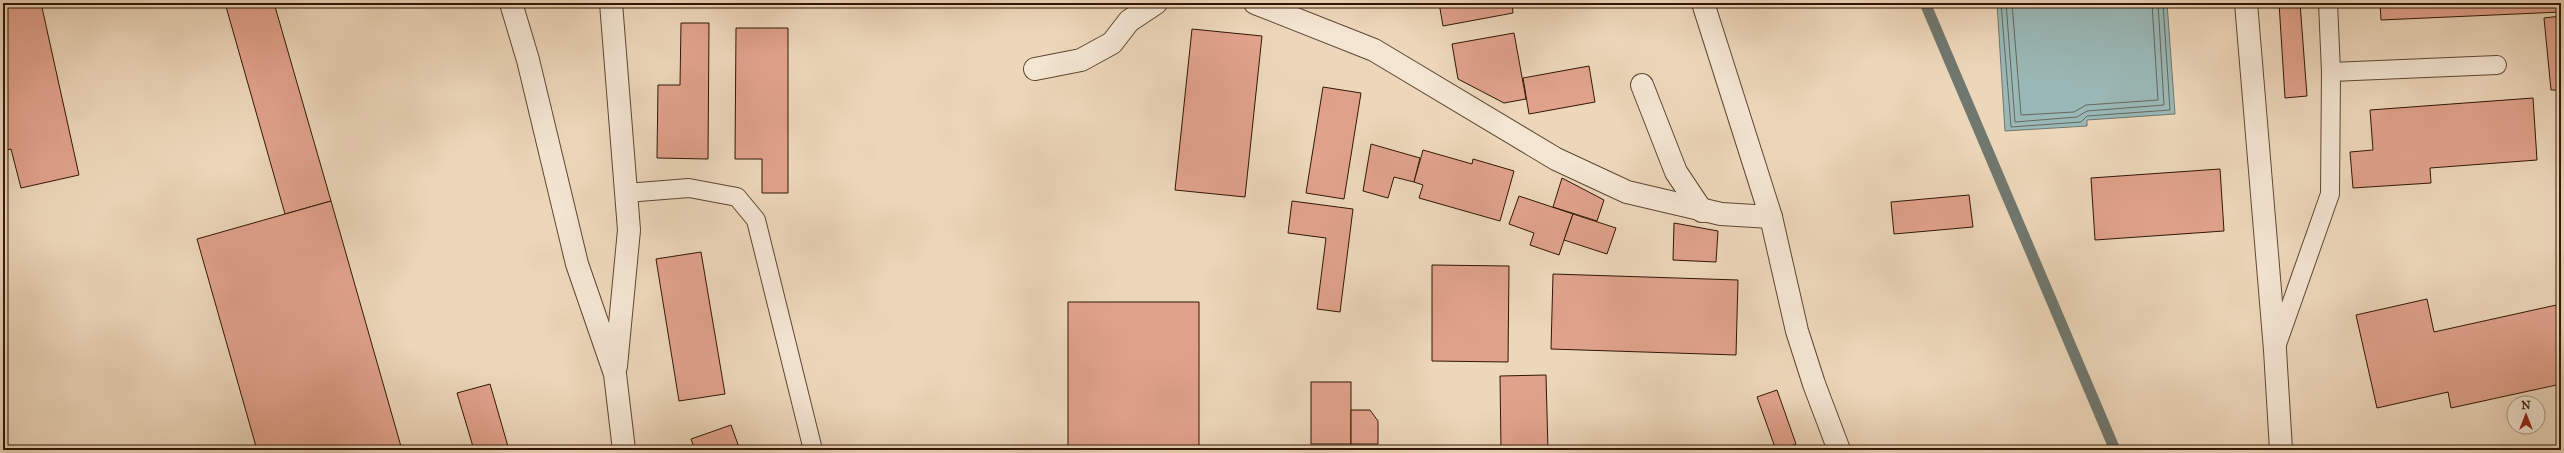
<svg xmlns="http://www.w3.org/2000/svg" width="2564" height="453" font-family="'IM FELL Great Primer',serif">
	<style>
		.water { fill: #9ab8b6; stroke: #70776f }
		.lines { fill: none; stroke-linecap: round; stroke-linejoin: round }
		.shore { stroke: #66675e; stroke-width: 1 }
		.stream { stroke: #70776f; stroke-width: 11 }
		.building { fill: #e1a28c; stroke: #311605 }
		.lane-casing { stroke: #604632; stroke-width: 20 }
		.street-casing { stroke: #604632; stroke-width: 24 }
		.lane { stroke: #f3e5d2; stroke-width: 18 }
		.street { stroke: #f3e5d2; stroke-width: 22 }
	</style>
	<rect width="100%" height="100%" fill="#edd7ba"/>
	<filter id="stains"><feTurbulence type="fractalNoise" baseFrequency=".005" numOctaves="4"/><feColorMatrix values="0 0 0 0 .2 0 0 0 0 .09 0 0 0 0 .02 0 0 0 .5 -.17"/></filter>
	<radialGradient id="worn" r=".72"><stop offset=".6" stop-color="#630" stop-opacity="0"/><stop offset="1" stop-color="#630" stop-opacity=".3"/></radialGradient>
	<polygon class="water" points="1997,3 2167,3 2175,114 2087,120 2087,126 2005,131"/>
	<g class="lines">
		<g class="shore">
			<polyline points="2001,3 2011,127 2081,122 2087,116 2170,110 2163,3"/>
			<polyline points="2006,3 2015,122 2077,117 2087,111 2164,105 2158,3"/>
			<polyline points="2012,3 2021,115 2074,112 2086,105 2158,100 2152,3"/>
		</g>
		<polyline class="stream" points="1925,3 2115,450"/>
	</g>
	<g class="building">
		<polygon points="3,3 41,3 79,175 21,188 11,149 3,151"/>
		<polygon points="225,3 274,3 331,201 285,214"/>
		<polygon points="1439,3 1512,3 1513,13 1443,26"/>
		<polygon points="2279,3 2300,3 2307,96 2285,98"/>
		<polygon points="2380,3 2561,3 2561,12 2381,20"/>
		<polygon points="2561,16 2561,90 2551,90 2544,18"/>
		<polygon points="681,23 709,23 708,159 657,158 658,85 680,85"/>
		<polygon points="736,28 788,28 788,193 762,193 762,159 735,159"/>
		<polygon points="1192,29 1262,36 1245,197 1175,190"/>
		<polygon points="1514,33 1526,99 1504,103 1458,79 1452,44"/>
		<polygon points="1589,66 1595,102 1529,114 1523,78"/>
		<polygon points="1323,87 1361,93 1344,199 1306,193"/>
		<polygon points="2533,98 2537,160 2430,168 2431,183 2353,188 2350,152 2373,150 2370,110"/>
		<polygon points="1371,144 1420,158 1414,182 1394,177 1388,198 1363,191"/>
		<polygon points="1423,150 1472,164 1473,159 1514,171 1500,221 1419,198 1423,185 1414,182"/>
		<polygon points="2220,169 2224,231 2095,240 2091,178"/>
		<polygon points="1562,178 1604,200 1597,221 1553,207"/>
		<polygon points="1969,195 1973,227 1894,234 1891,202"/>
		<polygon points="1519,196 1573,214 1559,255 1530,245 1534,233 1509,224"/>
		<polygon points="331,201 402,450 257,450 197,239"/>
		<polygon points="1292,201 1353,209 1340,312 1317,309 1326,238 1288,233"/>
		<polygon points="1573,214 1616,228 1607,254 1564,240"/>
		<polygon points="1674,223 1718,231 1716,262 1673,260"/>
		<polygon points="701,252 725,394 679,401 656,259"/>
		<polygon points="1432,265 1509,266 1508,362 1432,361"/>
		<polygon points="1553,274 1738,280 1736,355 1551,349"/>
		<polygon points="2427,299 2434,332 2561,304 2561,384 2451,408 2448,392 2377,408 2356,315"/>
		<polygon points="1068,302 1199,302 1199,446 1169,446 1169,450 1068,450"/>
		<polygon points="1546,375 1548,450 1501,450 1500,376"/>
		<rect x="1311" y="382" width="40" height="62"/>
		<polygon points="490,384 509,450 474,450 457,393"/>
		<polygon points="1777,390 1796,444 1780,450 1776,450 1757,397"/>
		<polygon points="1351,410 1370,410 1378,421 1378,444 1351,444"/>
		<polygon points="731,425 740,450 695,450 691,439"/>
	</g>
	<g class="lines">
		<g class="lane-casing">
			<g id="lane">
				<polyline points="2331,72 2497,65"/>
				<polyline points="626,193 689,188 737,197 756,220 813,450"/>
				<polyline points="2276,347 2330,194 2331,72 2328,3"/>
			</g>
		</g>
		<g class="street-casing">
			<g id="street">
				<polyline points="511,3 528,60 577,264 615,374 624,450"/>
				<polyline points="611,3 629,230 616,366"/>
				<polyline points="1255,3 1374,50 1556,159 1627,192 1721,214 1771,217"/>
				<polyline points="1703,3 1771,217 1797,331 1814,384 1839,450"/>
				<polyline points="2246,3 2275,350 2281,450"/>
				<polyline points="1035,69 1081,60 1112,43 1129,21 1156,3"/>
				<polyline points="1642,85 1676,172 1702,211"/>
			</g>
		</g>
		<use href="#lane" class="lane"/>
		<use href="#street" class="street"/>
	</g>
	<rect width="2564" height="453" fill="none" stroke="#edd7ba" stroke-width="16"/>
	<rect x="4" y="4" width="2556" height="445" fill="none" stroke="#311605" stroke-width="2"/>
	<rect x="8" y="8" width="2548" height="437" fill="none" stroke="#311605"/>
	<g transform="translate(2526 415)"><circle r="19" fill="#f3e5d2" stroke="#a59280"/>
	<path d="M0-3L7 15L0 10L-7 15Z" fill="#8f2418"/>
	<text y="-6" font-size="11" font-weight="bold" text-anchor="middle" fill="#311605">N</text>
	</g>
	<rect width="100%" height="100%" filter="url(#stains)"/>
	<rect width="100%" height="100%" fill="url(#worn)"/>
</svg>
